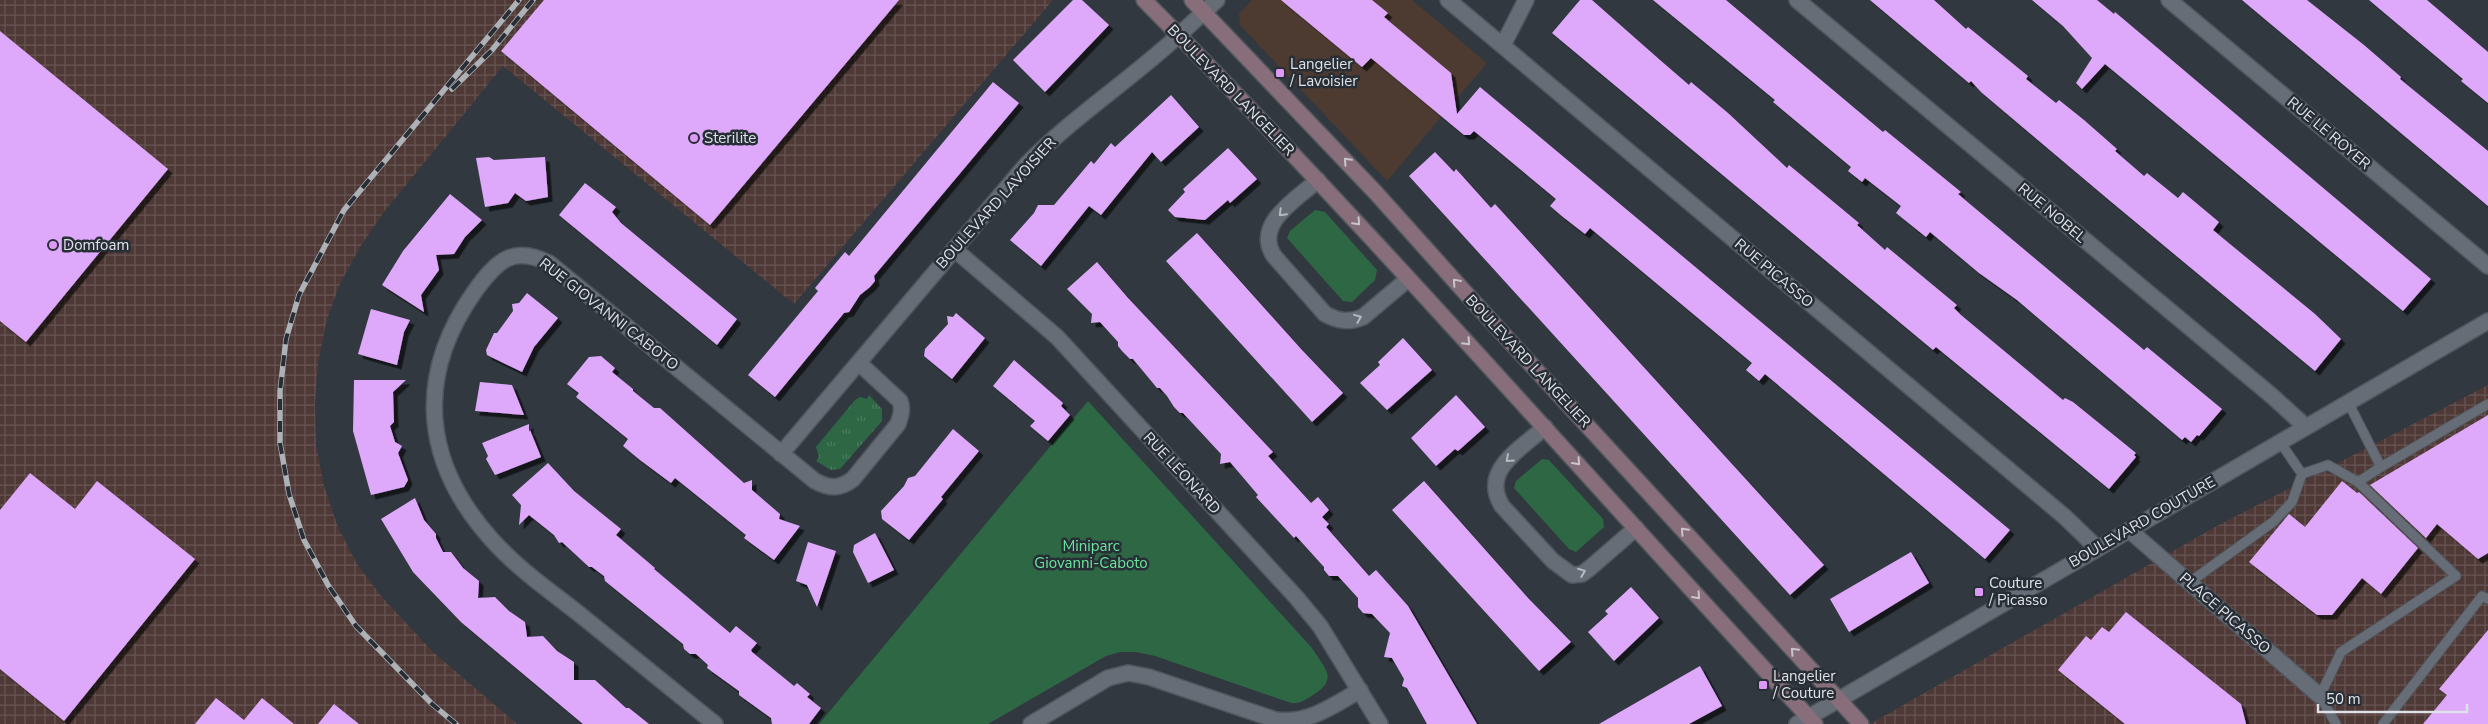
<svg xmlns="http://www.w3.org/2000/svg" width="2488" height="724" font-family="'Nunito Sans',sans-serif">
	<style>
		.commercial { fill: #4d3b31 }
		.industrial { fill: url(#industrial-grid) }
		.grass { fill: url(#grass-tufts) }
		.park { fill: #2d6744 }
		.building { fill: #dea9fb; filter: url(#shadow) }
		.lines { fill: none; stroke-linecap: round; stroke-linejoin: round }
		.service-casing { stroke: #50565d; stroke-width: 11 }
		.minor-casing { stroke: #50565d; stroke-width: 18 }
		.tertiary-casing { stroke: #50565d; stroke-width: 18 }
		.secondary-casing { stroke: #50565d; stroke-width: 18 }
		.service { stroke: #666d76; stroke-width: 9 }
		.minor { stroke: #666d76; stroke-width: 15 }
		.tertiary { stroke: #666d76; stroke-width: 15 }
		.secondary { stroke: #876e7a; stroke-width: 15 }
		.rail-casing { stroke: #adb2b7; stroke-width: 5.5 }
		.rail { stroke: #282e36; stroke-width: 4; stroke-dasharray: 11; stroke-linecap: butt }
		.oneway { stroke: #c8c5cc }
		.oneway2 { stroke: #b4b9bf }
		.poi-dot { fill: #dd99f3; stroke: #282e36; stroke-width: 2 }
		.labels { text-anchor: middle; stroke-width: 5; stroke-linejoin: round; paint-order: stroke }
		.poi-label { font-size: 15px; fill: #dee2e7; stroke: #282e36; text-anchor: start }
		.street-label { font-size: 15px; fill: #dee2e7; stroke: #282e36 }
		.park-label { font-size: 15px; fill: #68e69b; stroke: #282e36 }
	</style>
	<defs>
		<pattern id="industrial-grid" width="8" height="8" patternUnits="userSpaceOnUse" patternTransform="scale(1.25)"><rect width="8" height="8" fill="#4e3936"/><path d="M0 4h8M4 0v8" fill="none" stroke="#675553"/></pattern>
		<pattern id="grass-tufts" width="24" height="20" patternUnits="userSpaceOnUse" patternTransform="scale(1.25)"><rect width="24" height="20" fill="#2d6744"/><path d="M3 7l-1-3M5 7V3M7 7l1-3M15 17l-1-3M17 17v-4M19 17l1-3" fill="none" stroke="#4b7c5f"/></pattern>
		<filter id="shadow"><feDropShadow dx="4.5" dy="4.5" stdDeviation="0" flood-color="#0009"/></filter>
	</defs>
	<rect width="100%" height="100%" fill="#313840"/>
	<polygon class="commercial" points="1252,0 1412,0 1487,63 1387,181 1240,25 1239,14"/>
	<g class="industrial">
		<polygon points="0,0 1053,0 794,304 503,66 384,212 360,247 339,286 326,323 318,364 315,404 316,445 324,486 338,527 357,564 382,597 433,652 517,724 0,724"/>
		<polygon points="2488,385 2488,724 1870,724 2215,527"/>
	</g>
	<polygon class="grass" points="869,395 882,409 882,421 840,469 831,470 816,461 819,457 816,447 855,400 860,397 867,399"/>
	<g class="park">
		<polygon points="1315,210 1325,212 1377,270 1375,280 1352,302 1343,301 1287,238 1290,231"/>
		<path d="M1088 401 1312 648C1325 669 1339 679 1313 695 1305 700 1300 704 1291 703L1155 656 1136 652H1120L1106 656 988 724H819Z"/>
		<polygon points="1542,459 1549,460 1603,519 1604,527 1576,552 1569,549 1514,488 1516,481"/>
	</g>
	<g class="building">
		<polygon points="544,0 899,0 710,225 501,51"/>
		<polygon points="1073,0 1082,0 1109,25 1045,92 1013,60"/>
		<polygon points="1281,0 1372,0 1388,13 1384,17 1451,73 1457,114 1480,87 2010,530 1985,559 1765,374 1759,381 1746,370 1752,363 1590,228 1585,234 1563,217 1550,206 1556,199 1474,131 1470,135 1464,135 1371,58 1362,67"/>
		<polygon points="1580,0 1592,0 1660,60 1689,85 1691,82 1728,113 1787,168 1789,165 1859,223 1857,225 1885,250 1887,247 1957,305 1954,308 1961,315 2063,400 2065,398 2073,402 2136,453 2134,455 2136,457 2109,489 1936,347 1933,350 1552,33"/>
		<polygon points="1653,0 1726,0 1883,132 1885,130 1961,192 1958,194 2144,350 2147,347 2222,409 2199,436 2197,435 2191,442 2185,437 2182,440 2017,300 1979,273 1930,232 1926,237 1896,213 1901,206 1865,178 1862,182 1848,171 1851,167 1773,102 1775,100"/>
		<polygon points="1870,0 1934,0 1966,29 1968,27 2028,76 2026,79 2056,103 2059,100 2084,120 2117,149 2115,151 2144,176 2147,173 2178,198 2183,192 2219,222 2213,230 2315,314 2341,339 2315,371 2109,200 1981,92 1971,81 1969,83"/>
		<polygon points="2032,0 2097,0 2114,14 2115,12 2431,279 2403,311 2105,64 2082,89 2076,83 2092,58 2063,26"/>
		<polygon points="2242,0 2307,0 2364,45 2401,77 2400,79 2488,151 2488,206"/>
		<polygon points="2369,0 2427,0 2488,52 2488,103 2461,81 2463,79"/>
		<polygon points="0,31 168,169 26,342 0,321"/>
		<polygon points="993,82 1019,103 874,276 875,281 870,287 860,295 849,312 844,313 775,397 748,375 818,291 815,288 829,271 845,252 849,256"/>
		<polygon points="1171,95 1199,127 1161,162 1152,152 1101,215 1089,206 1041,266 1010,240 1034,213 1038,205 1054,205 1091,161 1094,164 1111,143 1115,147"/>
		<polygon points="1228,148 1257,179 1230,203 1228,200 1205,220 1175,217 1168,210 1185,192 1183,189"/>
		<polygon points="1435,152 1454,172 1456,169 1491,208 1495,204 1824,565 1790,595 1409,176"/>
		<polygon points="489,157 494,160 545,157 548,197 526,201 515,193 508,203 485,207 476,158"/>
		<polygon points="585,183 616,207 612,212 621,223 737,319 717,345 559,215"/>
		<polygon points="450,194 482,220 465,237 454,254 436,255 439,270 421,295 424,312 382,285 403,251"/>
		<polygon points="1197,233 1301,349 1343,393 1312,422 1166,261"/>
		<polygon points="1097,262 1128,298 1273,452 1268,456 1311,503 1318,497 1329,510 1322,517 1329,524 1326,527 1369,576 1376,570 1408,606 1477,724 1427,724 1407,688 1402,686 1404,679 1392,658 1384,657 1390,633 1372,614 1363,613 1358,607 1358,598 1338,576 1329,576 1324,570 1324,567 1296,536 1294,538 1256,497 1258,495 1230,462 1220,464 1221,454 1183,413 1180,413 1174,407 1167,396 1160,388 1157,388 1133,359 1130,359 1122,351 1118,346 1118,342 1100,322 1091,323 1092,314 1067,289"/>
		<polygon points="527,293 558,318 534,347 522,372 487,355 486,350 494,333 497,333 513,311 512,304 519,303"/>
		<polygon points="371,309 410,320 404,332 397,365 358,354"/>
		<polygon points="956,313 985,338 952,379 924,356 925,349 948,324 947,316 953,317"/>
		<polygon points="1403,338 1432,370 1387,410 1360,383 1380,365 1378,362"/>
		<polygon points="601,356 615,368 612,372 633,389 633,391 654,408 660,408 744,483 752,480 752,490 780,514 779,519 800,526 774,560 744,538 746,535 675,478 671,483 640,460 623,446 628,439 576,397 579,393 567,384 589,357"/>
		<polygon points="1014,360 1063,403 1061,406 1070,415 1048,441 1030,426 1035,421 993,386"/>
		<polygon points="354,380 406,380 393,392 394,422 390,426 395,442 402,446 398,453 408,480 404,487 371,495 353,431"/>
		<polygon points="480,382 512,385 524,415 475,411"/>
		<polygon points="1456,395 1485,427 1458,451 1455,449 1436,466 1411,438"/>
		<polygon points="2488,415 2488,553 2478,559 2437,524 2426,538 2370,485"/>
		<polygon points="529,424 529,432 530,430 541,457 495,475 486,459 488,456 482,443"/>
		<polygon points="953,429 979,451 941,497 943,499 909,540 882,519 881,511 904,486 908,478 915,476"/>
		<polygon points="548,463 574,491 621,529 616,535 655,568 654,569 730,633 736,626 757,643 751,650 752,652 794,686 797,683 810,694 807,697 821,708 809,724 772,724 771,718 739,695 739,691 707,668 708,665 696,654 690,654 684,649 683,644 605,581 604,576 592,567 589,567 562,542 559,543 554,535 529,515 519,525 521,505 512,495"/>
		<polygon points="30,473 75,509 97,481 195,559 64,721 0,669 0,510"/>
		<polygon points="1424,481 1528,598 1571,642 1539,671 1392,510"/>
		<polygon points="2342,481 2357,493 2359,492 2418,548 2381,594 2362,578 2332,615 2317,615 2249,562 2289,514 2305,527"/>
		<polygon points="415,498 424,520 436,534 436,538 443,552 451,552 463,568 479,581 478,598 495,597 509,611 525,622 527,637 543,636 557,651 574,662 574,680 595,680 626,708 629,708 649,724 583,724 461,622 413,572 381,519"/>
		<polygon points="875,533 894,570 868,583 853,552 854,545"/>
		<polygon points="808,542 836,551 817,607 807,585 796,581"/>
		<polygon points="1911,552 1929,583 1849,632 1830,599"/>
		<polygon points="1631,587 1659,618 1614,661 1588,632 1608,614 1605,611"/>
		<polygon points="2126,612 2241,704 2246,724 2125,724 2058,670 2086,636 2091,640 2102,627 2109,632"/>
		<polygon points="2488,630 2488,724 2423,724 2447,695 2439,689"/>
		<polygon points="1700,666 1722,706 1689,724 1599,724"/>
		<polygon points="216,698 244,720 262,698 294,724 195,724"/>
		<polygon points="334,704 359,724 318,724"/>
	</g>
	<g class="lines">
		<g class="service-casing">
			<g id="service">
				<polyline points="2348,402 2381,467 2488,404"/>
				<polyline points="2280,442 2302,474 2328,465 2358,482"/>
				<polyline points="2190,582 2273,522 2292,502 2302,474"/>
				<polyline points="2336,724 2320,696 2341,652 2456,576 2358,482 2381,467"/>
				<polyline points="2383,724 2482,596 2488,599"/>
			</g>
		</g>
		<g class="minor-casing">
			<g id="minor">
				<polyline points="1448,0 2065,517 2097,548"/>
				<polyline points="1797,0 2272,396 2306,427"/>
				<polyline points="2169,0 2488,266"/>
				<polyline points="1503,45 1526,0"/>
				<path d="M1318 180C1297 199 1253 224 1274 256L1325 314C1338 321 1349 323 1363 317L1408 279"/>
				<polyline points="954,249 1057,337 1296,597 1320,626 1380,724"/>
				<path d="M1545 427C1521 449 1480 470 1502 506L1553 561 1572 575 1582 574 1590 568 1636 528"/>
				<path d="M781 454 1026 165C1073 117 1129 81 1179 35"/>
				<polyline points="2129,530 2320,696"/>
				<path d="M715 724C671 688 627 653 583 617 553 593 519 570 493 541 423 464 414 377 475 291 497 261 512 245 549 263L815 481C830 489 840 489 853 479L898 424C901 415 903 409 900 401L859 363"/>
				<path d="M1031 724 1108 678 1128 673 1149 677 1276 720C1308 724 1333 706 1360 690"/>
			</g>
		</g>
		<g class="tertiary-casing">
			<g id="tertiary">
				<polyline points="1179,35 1217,0"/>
				<polyline points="1797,724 2488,321"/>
			</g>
		</g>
		<g class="secondary-casing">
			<g id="secondary">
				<path d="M1144 0C1376 234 1591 483 1815 724"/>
				<polyline points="1192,0 1376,193 1471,299 1861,724"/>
			</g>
		</g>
		<use href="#service" class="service"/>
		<use href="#minor" class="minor"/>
		<use href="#tertiary" class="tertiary"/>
		<use href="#secondary" class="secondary"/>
		<g class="rail-casing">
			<g id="rail">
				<polyline points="452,89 492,50 533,0"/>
				<polyline points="456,724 432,704 356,626 328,585 304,540 289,494 280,443 280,391 286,339 299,295 344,210 519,0"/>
			</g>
		</g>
		<use href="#rail" class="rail"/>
	</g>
	<defs><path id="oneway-chevron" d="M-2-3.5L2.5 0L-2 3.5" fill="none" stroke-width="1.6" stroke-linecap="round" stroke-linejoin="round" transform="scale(1.25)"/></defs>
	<g class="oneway">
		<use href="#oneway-chevron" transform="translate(1347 161) rotate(-133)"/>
		<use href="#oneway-chevron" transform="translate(1357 222) rotate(47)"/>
		<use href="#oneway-chevron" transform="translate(1456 282) rotate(-131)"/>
		<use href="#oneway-chevron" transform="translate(1467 342) rotate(47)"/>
		<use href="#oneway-chevron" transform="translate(1577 462) rotate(48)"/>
		<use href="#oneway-chevron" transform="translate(1684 531) rotate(-133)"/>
		<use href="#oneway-chevron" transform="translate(1697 596) rotate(48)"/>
		<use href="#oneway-chevron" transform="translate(1794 651) rotate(-133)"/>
	</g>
	<g class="oneway2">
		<use href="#oneway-chevron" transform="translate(1282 213) rotate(135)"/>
		<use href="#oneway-chevron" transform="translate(1358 318) rotate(-22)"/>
		<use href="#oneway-chevron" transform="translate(1509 459) rotate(138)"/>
		<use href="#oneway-chevron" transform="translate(1582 572) rotate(-21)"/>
	</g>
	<g class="poi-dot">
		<rect x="1275" y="68" width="10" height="10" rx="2.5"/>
		<circle cx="694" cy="138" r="5"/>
		<circle cx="53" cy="245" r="5"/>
		<rect x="1974" y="587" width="10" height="10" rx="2.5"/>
		<rect x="1758" y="680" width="10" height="10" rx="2.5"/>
	</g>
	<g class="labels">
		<g class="poi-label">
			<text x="1290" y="69">Langelier<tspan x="1290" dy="17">/ Lavoisier</tspan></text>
			<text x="704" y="143">Sterilite</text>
			<text x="63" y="250">Domfoam</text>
			<text x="1989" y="588">Couture<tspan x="1989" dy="17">/ Picasso</tspan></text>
			<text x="1773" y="681">Langelier<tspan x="1773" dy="17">/ Couture</tspan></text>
		</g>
		<g class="street-label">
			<text transform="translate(1231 90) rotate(46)" y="5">BOULEVARD LANGELIER</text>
			<text transform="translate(2329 133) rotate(40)" y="5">RUE LE ROYER</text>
			<text transform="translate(996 203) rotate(-48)" y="5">BOULEVARD LAVOISIER</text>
			<text transform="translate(2052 213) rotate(40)" y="5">RUE NOBEL</text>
			<text transform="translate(1774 273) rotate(40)" y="5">RUE PICASSO</text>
			<text transform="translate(609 314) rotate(38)" y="5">RUE GIOVANNI CABOTO</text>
			<text transform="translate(1528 361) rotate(47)" y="5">BOULEVARD LANGELIER</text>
			<text transform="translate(1182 473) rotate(47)" y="5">RUE LÉONARD</text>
			<text transform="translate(2142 522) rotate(-30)" y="5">BOULEVARD COUTURE</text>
			<text transform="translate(2225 613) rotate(41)" y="5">PLACE PICASSO</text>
		</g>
		<g class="park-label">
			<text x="1091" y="551">Miniparc<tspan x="1091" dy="17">Giovanni-Caboto</tspan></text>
		</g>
	</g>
	<path d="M2318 704v8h149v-8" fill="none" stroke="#dee2e7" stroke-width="2.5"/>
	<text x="2326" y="704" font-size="15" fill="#dee2e7" stroke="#282e36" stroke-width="4" paint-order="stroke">50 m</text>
</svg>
